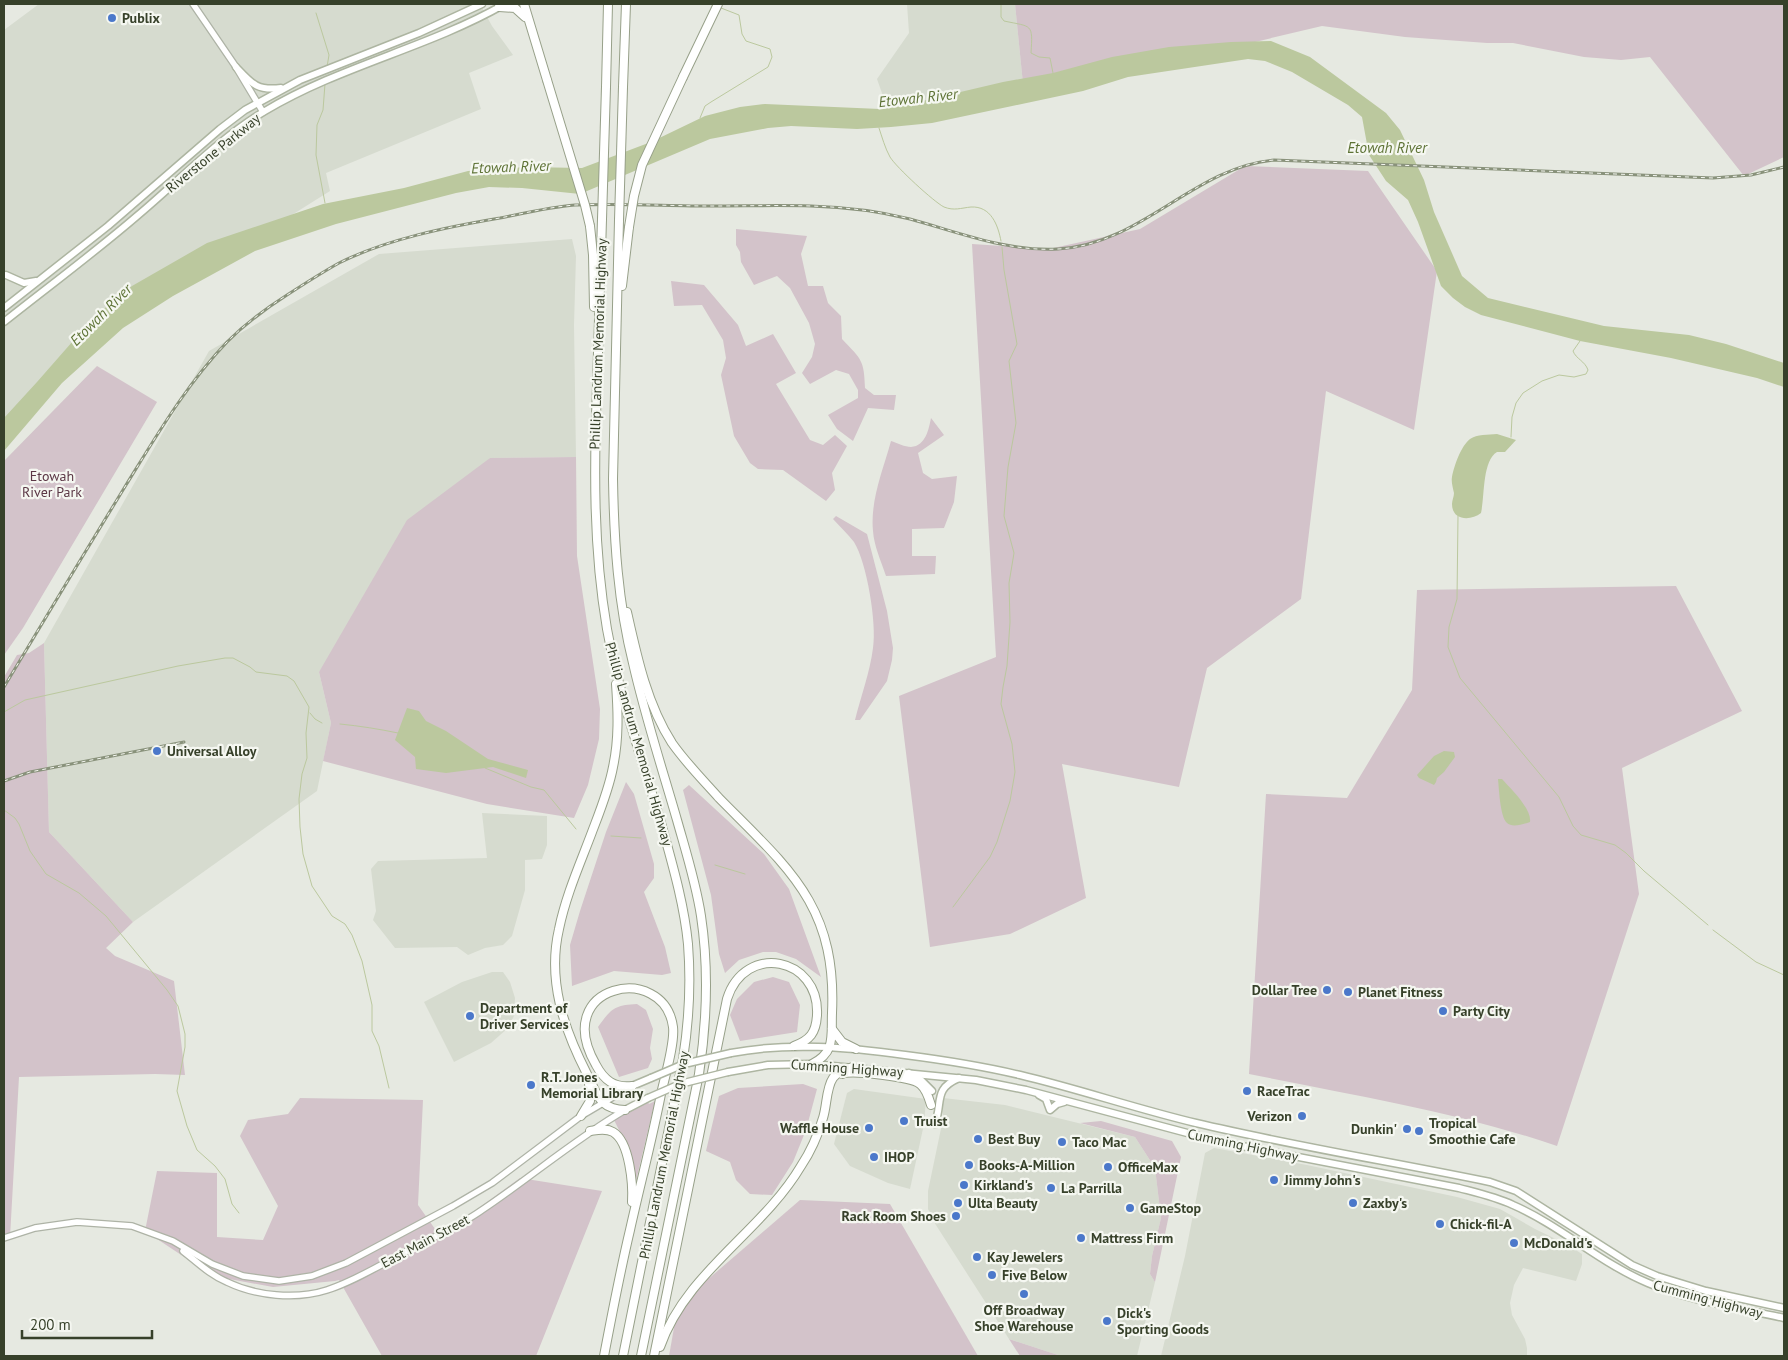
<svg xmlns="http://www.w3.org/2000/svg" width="1788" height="1360" font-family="'PT Sans',sans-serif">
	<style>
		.built { fill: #d6dbcf }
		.green { fill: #d3c3ca }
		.water { fill: #bbc89e }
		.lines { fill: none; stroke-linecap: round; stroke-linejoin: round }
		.stream { stroke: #bbc89e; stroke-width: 1 }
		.secondary-casing { stroke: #aeb3a6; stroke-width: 8 }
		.primary-casing { stroke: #adb5a1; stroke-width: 9 }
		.highway-casing { stroke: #97a089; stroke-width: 10 }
		.secondary { stroke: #fff; stroke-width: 5.5 }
		.primary { stroke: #fff; stroke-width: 6 }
		.highway { stroke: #fff; stroke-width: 8 }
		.rail-casing { stroke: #89927b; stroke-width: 3 }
		.rail { stroke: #f5f7f1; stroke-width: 1; stroke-dasharray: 4; stroke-linecap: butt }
		.primary-bridge-casing { stroke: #adb5a1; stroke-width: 9; stroke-linecap: butt }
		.highway-bridge-casing { stroke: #97a089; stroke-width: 10; stroke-linecap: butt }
		.primary-bridge { stroke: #fff; stroke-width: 6 }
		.highway-bridge { stroke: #fff; stroke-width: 8 }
		.poi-dot { fill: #4b78ca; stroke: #f5f7f1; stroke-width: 2 }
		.labels { text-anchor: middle; stroke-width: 4.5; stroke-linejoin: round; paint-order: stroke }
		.poi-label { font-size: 14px; font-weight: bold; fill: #37412a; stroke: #f5f7f1; text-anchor: start }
		.street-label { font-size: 14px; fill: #37412a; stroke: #f5f7f1 }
		.park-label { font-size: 14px; fill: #5c3846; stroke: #f5f7f1 }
		.water-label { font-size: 15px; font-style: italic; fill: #5e7336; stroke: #f5f7f1 }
	</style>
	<rect width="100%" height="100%" fill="#e6e9e1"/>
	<g class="built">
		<polygon points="39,4 480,4 492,26 513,55 469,73 481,109 326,173 330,191 241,247 191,266 4,429 4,30"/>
		<polygon points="907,4 1015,4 1023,84 889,113 877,79 909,33"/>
		<polygon points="572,239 576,256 574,325 576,457 490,458 319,672 331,723 317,791 133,922 49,832 44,643 209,351 379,254"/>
		<polygon points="482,813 547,816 547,845 542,859 525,860 525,890 512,936 503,945 485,948 468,955 457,947 395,948 373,920 376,911 371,869 378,861 487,858"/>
		<polygon points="492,972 503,972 510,982 515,998 514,1016 508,1028 491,1043 454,1062 424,1002 462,982"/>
		<polygon points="854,1089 926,1099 924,1124 910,1189 888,1183 850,1166 834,1144 847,1093"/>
		<polygon points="943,1098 1005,1105 1135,1137 1155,1168 1161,1218 1152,1256 1150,1274 1155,1282 1137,1356 1061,1356 1009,1339 934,1222 928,1209 928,1191 943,1119"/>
		<polygon points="1214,1148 1307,1165 1457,1197 1500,1209 1535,1229 1566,1244 1582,1254 1582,1264 1576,1281 1523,1268 1514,1285 1510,1303 1512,1315 1525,1339 1527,1348 1527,1356 1161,1356 1185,1256 1205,1153"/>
	</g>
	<g class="green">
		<polygon points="1015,4 1784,4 1784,157 1744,176 1650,57 1621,60 1584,57 1513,43 1487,43 1405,37 1322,26 1200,55 1023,84"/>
		<polygon points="1245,166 1368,171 1437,271 1414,430 1326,391 1301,599 1207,668 1179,787 1062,764 1086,898 1010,934 930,947 899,696 996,657 972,244 1049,249 1140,229"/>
		<path d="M736 229 807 236 801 254 808 286H823L828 303 841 316 842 339C862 360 864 360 865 388L874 395H896L894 410 868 408 853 441 837 429 828 415 858 398V390L849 374 836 370 810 384 802 373 812 357 815 344 809 323 790 288 777 276 754 285 741 262 740 252 736 245Z"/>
		<polygon points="671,281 704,285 738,325 746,346 773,334 796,373 776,384 810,440 823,445 835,435 847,446 832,473 835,490 826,501 783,470 758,469 750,463 734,436 721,375 726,358 723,340 702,305 674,306"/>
		<polygon points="97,366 157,402 23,628 4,655 4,461"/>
		<path d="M931 418 944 435 918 453 923 473 932 479 957 476 954 502 944 528 912 529V556H936L935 574 886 576C881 561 874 546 873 531 870 501 883 470 891 441 897 443 905 447 911 447 926 446 929 428 931 418Z"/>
		<polygon points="576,457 577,556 600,709 599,739 588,785 574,818 487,804 323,761 331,723 319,672 407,520 490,458"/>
		<path d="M836 516 867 534 887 611 893 648 892 660 887 681 860 720H855C861 696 870 672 873 648 877 624 867 563 854 542 848 534 840 527 833 519Z"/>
		<path d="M1676 586 1742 711 1622 768 1639 894 1557 1146C1458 1112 1352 1095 1249 1074L1266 794 1347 798 1412 690 1417 590Z"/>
		<polygon points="44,643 49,832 133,922 106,948 115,956 174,981 185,1075 155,1074 19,1077 10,1237 4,1239 4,677 17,655 29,653"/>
		<polygon points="626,782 634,794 654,864 654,878 644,892 665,947 671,973 662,975 614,971 572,986 570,945 580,911 606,832"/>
		<polygon points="689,785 764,854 789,889 821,977 796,959 776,952 763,952 739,960 725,973 719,954 711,895 683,790"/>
		<polygon points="773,977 789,982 800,1005 797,1032 740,1041 730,1015 737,999 754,982"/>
		<path d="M637 1004 646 1010 653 1029 650 1048 652 1059 648 1068 619 1077 598 1027C611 1009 614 1005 637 1004Z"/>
		<polygon points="803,1084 817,1089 806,1130 793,1162 772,1195 750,1194 736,1180 730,1162 706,1151 719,1096 738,1088"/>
		<polygon points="300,1098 423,1100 418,1205 440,1236 520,1178 602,1191 536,1356 382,1356 339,1280 335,1281 273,1287 213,1276 145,1231 157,1171 217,1173 217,1237 263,1240 278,1206 240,1136 248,1120 288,1114"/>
		<polygon points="655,1101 635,1185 623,1138 614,1120 648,1102 649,1104"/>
		<polygon points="1101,1121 1172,1141 1181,1157 1155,1282 1150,1274 1152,1256 1161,1218 1155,1168 1135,1137 1080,1123"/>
		<polygon points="800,1200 890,1204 978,1356 669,1356 678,1305"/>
		<polygon points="1009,1339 1061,1356 1020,1356"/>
	</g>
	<g class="water">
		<polygon points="1271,41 1310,57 1386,113 1400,130 1424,180 1434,212 1462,276 1488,298 1604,326 1689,335 1726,344 1784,363 1784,387 1757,378 1671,358 1580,341 1481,315 1465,307 1453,298 1441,286 1418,222 1408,200 1386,181 1369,155 1362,117 1348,105 1292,72 1265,61 1248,59 1128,77 1083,91 932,123 891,127 857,129 791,126 768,128 710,139 580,194 522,188 489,187 456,193 336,224 255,251 173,296 123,328 62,383 4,451 4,418 37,382 94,317 132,286 207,243 323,204 404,188 468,171 526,167 582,168 651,142 705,116 740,107 765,104 880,109 901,106 1003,82 1053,73 1112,57 1169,47 1231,42"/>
		<path d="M1497 434 1516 440 1505 452H1497C1482 461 1485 496 1481 513 1471 521 1452 521 1452 504 1452 500 1454 497 1454 493 1453 488 1451 482 1452 477 1454 466 1461 446 1470 439 1477 434 1488 435 1497 434Z"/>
		<polygon points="407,708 419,711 426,721 446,731 488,759 528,770 526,778 493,767 446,773 416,769 415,757 395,740"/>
		<polygon points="1444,751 1454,752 1455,757 1444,772 1437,778 1436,782 1434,785 1419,778 1417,775 1434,756"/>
		<path d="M1498 779H1502C1511 789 1532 809 1530 822 1524 824 1512 828 1507 823 1500 817 1499 788 1498 779Z"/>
	</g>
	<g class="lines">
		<g class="stream">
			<path d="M1001 4V17L1004 21C1032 27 1033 23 1031 53L1039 57 1050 58 1053 73"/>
			<polyline points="316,13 329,55 327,67"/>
			<polyline points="700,118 705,106 711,102 768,67 772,57 770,49 746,41 742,34 739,15 721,8"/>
			<path d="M879 128C882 137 885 148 890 157 896 167 934 202 944 207 954 211 961 208 971 207 991 206 998 225 1001 241"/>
			<polyline points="325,203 316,155 317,125 323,110 325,84"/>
			<path d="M1511 437 1512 417 1516 403 1523 393 1542 381 1559 375 1574 377 1586 374 1588 370C1585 361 1576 359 1573 351L1580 341"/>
			<polyline points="1458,516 1457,599 1449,627 1448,647 1460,678 1559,797 1573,826 1581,835 1615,845 1626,853 1644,871 1708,925"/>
			<polyline points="4,712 25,700 178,666 225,658 233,658 250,667 256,672 287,676 294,681 309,707 306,733 307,758 302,774 299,799 300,827 303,854 312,886 332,916 345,924 352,935 362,961 372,1005 372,1031 379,1046 389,1088"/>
			<polyline points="310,713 315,719 322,723"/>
			<path d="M340 724C360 726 379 729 398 733"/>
			<polyline points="485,768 531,787 544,790 576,829"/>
			<polyline points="4,810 15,818 19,824 30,851 46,874 79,893 106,916 167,990 178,1006 185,1034 185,1047 177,1091 187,1126 197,1150 215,1166 225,1179 232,1204 239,1213"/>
			<polyline points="611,836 641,838"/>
			<polyline points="715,865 745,874"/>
			<polyline points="953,907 990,857 997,842 1010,801 1015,772 1012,744 1001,704 1003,687 1007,666 1010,622 1009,583 1014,553 1004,516 1008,467 1016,423 1009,361 1017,344 1004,270 1002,247"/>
			<polyline points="1713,930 1756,962 1784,975"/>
		</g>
		<g class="secondary-casing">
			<g id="secondary">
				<polyline points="193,4 236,67 263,112"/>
				<polyline points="4,1238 35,1228 77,1222 132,1226 173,1241 212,1264 243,1276 279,1281 312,1276 346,1263 453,1206 492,1183 581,1116 630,1087"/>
				<path d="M183 1251C197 1262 210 1275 227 1282 256 1296 296 1300 327 1290 355 1281 380 1265 405 1252 431 1238 458 1227 482 1210 530 1178 575 1139 625 1110"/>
			</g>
		</g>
		<g class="primary-casing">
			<g id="primary">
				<path d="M236 67C252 84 257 91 281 88"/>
				<polyline points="6,275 24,283 36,281"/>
				<polyline points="4,308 108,226 220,129 245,110 300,80 419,33 482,4"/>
				<path d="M4 322C48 287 94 253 137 216 179 181 218 139 265 111 340 66 427 48 503 5"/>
				<path d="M731 1053C789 1042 847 1047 905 1055 944 1060 982 1066 1020 1075 1079 1089 1137 1109 1196 1123 1294 1146 1393 1162 1490 1182L1516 1191 1632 1265 1657 1276 1706 1291 1784 1308"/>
				<path d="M728 1072 768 1065 812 1064 976 1080 1026 1090 1221 1142 1459 1188C1478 1193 1496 1197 1513 1205 1561 1226 1600 1263 1648 1283 1690 1301 1740 1308 1784 1318"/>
				<polyline points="909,1073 921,1080 932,1091"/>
				<polyline points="632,1086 651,1078"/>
				<polyline points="1039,1095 1046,1099 1050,1110 1057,1104 1064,1102"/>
				<polyline points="625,1110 648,1098"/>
				<path d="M935 1124C943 1102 933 1089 959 1078"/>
			</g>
		</g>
		<g class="highway-casing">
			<g id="highway">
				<polyline points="524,4 547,80"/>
				<polyline points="499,7 515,8 525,17"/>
				<polyline points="683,77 718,4"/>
				<polyline points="606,87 608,4"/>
				<polyline points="623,87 626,4"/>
				<path d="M602 219C600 274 599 330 597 386 594 468 593 548 607 629 619 695 642 759 661 823 672 863 684 903 688 944 691 983 689 1021 683 1059L623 1356"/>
				<path d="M619 220 613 479C614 541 618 603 633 663 645 716 662 768 677 820 686 852 696 883 701 916 709 969 707 1021 699 1074L641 1356"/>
				<polyline points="590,226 593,255 594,307"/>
				<polyline points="622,286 629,227"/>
				<path d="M627 612C637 657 647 704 672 743 686 763 703 780 719 798 788 868 837 905 832 1013 831 1036 836 1052 812 1064"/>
				<path d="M616 684C618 712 619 739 613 767 609 789 600 811 592 832 580 864 566 895 559 929 547 981 564 1029 587 1074 598 1095 599 1109 625 1110"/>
				<polyline points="832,1029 842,1042 856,1049"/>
				<path d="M842 1074C852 1070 911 1077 920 1084 926 1089 929 1098 931 1105"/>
				<polyline points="581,1116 590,1101 589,1083"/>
				<path d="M590 1131C598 1130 606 1128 613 1132 630 1142 633 1185 632 1202"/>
				<path d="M660 1347C686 1272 762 1232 801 1166 811 1151 818 1135 823 1118 827 1106 826 1088 833 1078 838 1071 846 1069 853 1067"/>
				<path d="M604 1356C612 1314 620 1272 630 1230 640 1185 652 1140 661 1094 665 1076 675 1043 673 1027 664 961 549 984 596 1065 604 1080 614 1088 632 1086"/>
				<path d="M654 1356 727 999C745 942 820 957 817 1015 816 1033 810 1040 794 1046"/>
			</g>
		</g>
		<use href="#secondary" class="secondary"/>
		<use href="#primary" class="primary"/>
		<use href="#highway" class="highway"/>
		<g class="rail-casing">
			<g id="rail">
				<path d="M4 687C44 620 85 552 126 485 157 435 186 385 227 342 245 324 265 309 287 295 304 284 321 273 339 263 387 239 447 227 500 218 525 213 550 207 575 205 621 203 667 206 712 206 745 206 778 205 811 206 844 207 878 211 910 219 958 232 1007 252 1058 249 1141 245 1194 167 1274 160L1713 178 1751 175 1784 167"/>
				<polyline points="4,781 30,772 184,742"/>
			</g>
		</g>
		<use href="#rail" class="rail"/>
		<g class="primary-bridge-casing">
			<g id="primary-bridge">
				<polyline points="651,1078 684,1064 731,1053"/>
				<polyline points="648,1098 680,1084 728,1072"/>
			</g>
		</g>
		<g class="highway-bridge-casing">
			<g id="highway-bridge">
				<polyline points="547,80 585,205 590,226"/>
				<polyline points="602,219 606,87"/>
				<polyline points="619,220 623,87"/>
				<polyline points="629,227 634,196 642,165 683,77"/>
			</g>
		</g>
		<use href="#primary-bridge" class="primary-bridge"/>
		<use href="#highway-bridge" class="highway-bridge"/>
	</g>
	<g class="poi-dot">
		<circle cx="112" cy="18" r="5"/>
		<circle cx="157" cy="751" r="5"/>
		<circle cx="1327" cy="990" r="5"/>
		<circle cx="1348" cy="992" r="5"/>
		<circle cx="1443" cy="1011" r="5"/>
		<circle cx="470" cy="1016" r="5"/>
		<circle cx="531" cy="1085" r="5"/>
		<circle cx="1247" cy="1091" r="5"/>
		<circle cx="1302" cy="1116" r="5"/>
		<circle cx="904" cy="1121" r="5"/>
		<circle cx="869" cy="1128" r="5"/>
		<circle cx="1407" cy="1129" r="5"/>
		<circle cx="1419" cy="1131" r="5"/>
		<circle cx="978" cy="1139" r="5"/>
		<circle cx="1062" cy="1142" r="5"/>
		<circle cx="874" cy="1157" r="5"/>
		<circle cx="969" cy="1165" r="5"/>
		<circle cx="1108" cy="1167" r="5"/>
		<circle cx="1274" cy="1180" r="5"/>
		<circle cx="964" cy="1185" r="5"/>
		<circle cx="1051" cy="1188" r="5"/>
		<circle cx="958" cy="1203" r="5"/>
		<circle cx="1353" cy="1203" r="5"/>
		<circle cx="1130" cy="1208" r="5"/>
		<circle cx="956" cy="1216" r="5"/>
		<circle cx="1440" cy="1224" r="5"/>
		<circle cx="1081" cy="1238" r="5"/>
		<circle cx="1514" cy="1243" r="5"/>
		<circle cx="977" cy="1257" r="5"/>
		<circle cx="992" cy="1275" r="5"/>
		<circle cx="1024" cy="1294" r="5"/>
		<circle cx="1107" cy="1321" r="5"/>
	</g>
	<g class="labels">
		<g class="poi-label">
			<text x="122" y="23">Publix</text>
			<text x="167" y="756">Universal Alloy</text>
			<text x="1317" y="995" text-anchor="end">Dollar Tree</text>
			<text x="1358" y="997">Planet Fitness</text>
			<text x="480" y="1013">Department of<tspan x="480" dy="16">Driver Services</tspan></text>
			<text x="1453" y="1016">Party City</text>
			<text x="541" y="1082">R.T. Jones<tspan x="541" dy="16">Memorial Library</tspan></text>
			<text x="1257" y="1096">RaceTrac</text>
			<text x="1292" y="1121" text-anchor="end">Verizon</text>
			<text x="914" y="1126">Truist</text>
			<text x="1429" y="1128">Tropical<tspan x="1429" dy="16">Smoothie Cafe</tspan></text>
			<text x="859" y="1133" text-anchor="end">Waffle House</text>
			<text x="1397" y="1134" text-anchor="end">Dunkin'</text>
			<text x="988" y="1144">Best Buy</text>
			<text x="1072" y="1147">Taco Mac</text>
			<text x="884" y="1162">IHOP</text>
			<text x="979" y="1170">Books-A-Million</text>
			<text x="1118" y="1172">OfficeMax</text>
			<text x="1284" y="1185">Jimmy John's</text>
			<text x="974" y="1190">Kirkland's</text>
			<text x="1061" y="1193">La Parrilla</text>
			<text x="968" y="1208">Ulta Beauty</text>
			<text x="1363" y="1208">Zaxby's</text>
			<text x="1140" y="1213">GameStop</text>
			<text x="946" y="1221" text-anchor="end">Rack Room Shoes</text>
			<text x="1450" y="1229">Chick-fil-A</text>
			<text x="1091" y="1243">Mattress Firm</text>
			<text x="1524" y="1248">McDonald's</text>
			<text x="987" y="1262">Kay Jewelers</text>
			<text x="1002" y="1280">Five Below</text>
			<text x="1024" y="1315" text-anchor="middle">Off Broadway<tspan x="1024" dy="16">Shoe Warehouse</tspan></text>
			<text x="1117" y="1318">Dick's<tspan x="1117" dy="16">Sporting Goods</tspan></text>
		</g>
		<g class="street-label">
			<text transform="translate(213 153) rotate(-39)" y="5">Riverstone Parkway</text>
			<text transform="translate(598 344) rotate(-88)" y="5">Phillip Landrum Memorial Highway</text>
			<text transform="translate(639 744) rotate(74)" y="5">Phillip Landrum Memorial Highway</text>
			<text transform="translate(847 1068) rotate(4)" y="5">Cumming Highway</text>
			<text transform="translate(1243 1145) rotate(12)" y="5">Cumming Highway</text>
			<text transform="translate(664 1155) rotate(-79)" y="5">Phillip Landrum Memorial Highway</text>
			<text transform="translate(425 1241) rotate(-28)" y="5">East Main Street</text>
			<text transform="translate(1708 1299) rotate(15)" y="5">Cumming Highway</text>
		</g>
		<g class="park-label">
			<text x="52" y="481">Etowah<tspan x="52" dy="16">River Park</tspan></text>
		</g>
		<g class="water-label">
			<text transform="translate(918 98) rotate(-6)" y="5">Etowah River</text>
			<text x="1387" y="153">Etowah River</text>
			<text transform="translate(511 167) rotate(-2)" y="5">Etowah River</text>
			<text transform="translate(101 315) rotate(-45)" y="5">Etowah River</text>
		</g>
	</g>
	<rect width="1788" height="1360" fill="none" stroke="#37412a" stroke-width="10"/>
	<path d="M22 1330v8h130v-8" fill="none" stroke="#37412a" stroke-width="2.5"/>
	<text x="30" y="1330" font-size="15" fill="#37412a" stroke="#f5f7f1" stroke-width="4" paint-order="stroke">200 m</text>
</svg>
